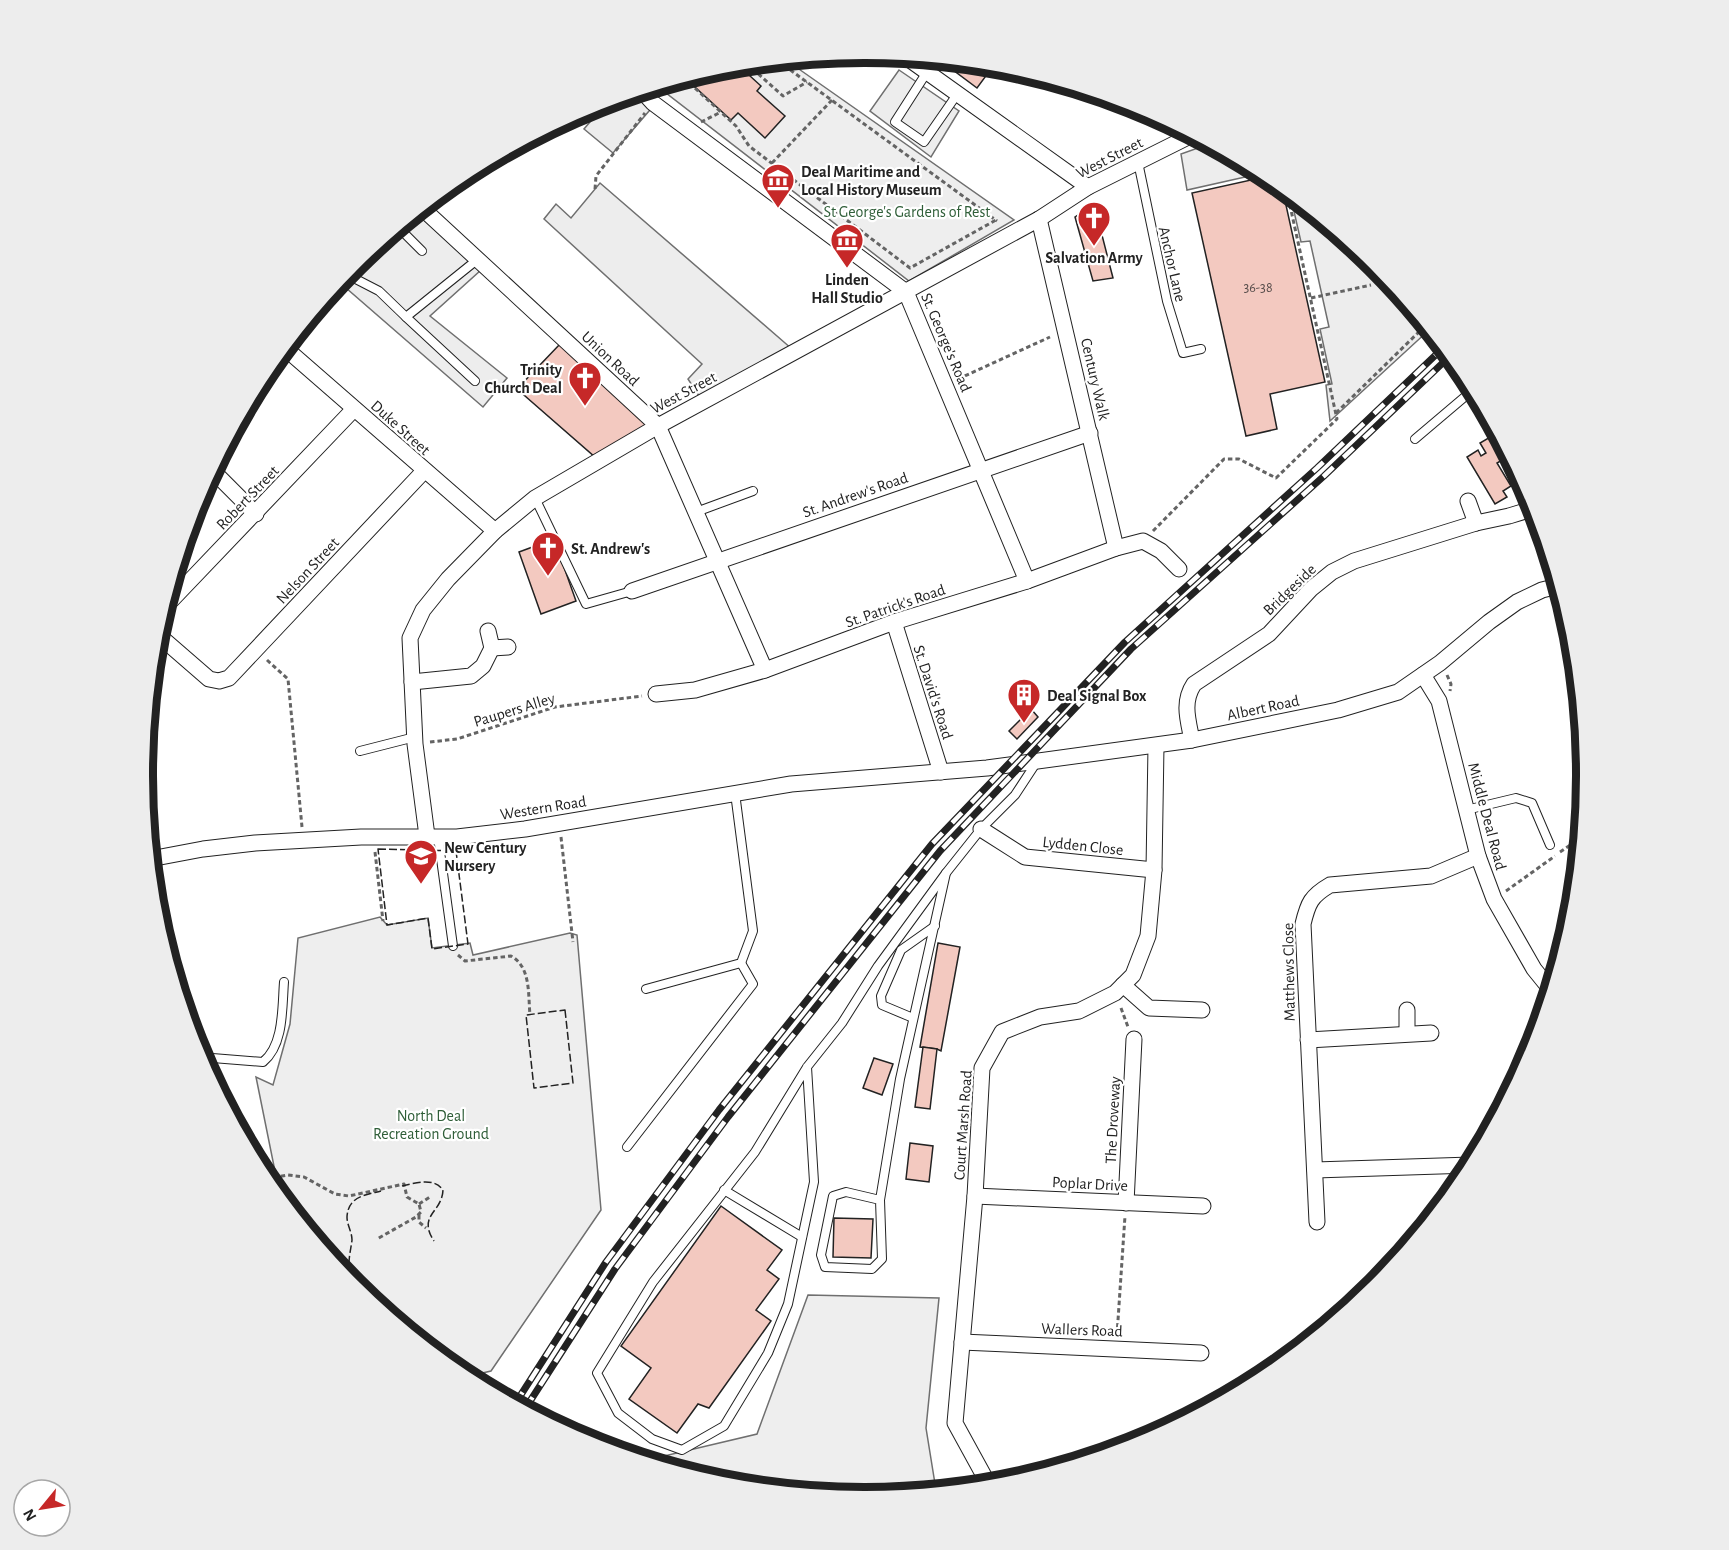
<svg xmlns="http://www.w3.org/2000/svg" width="1729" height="1550" font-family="'Alegreya Sans',sans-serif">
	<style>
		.green { fill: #eee; stroke: #6f6f6f; stroke-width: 1.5 }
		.parking { fill: #ededed; stroke: #6f6f6f; stroke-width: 1.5 }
		.building { fill: #f3c9c0; stroke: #222; stroke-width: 1.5 }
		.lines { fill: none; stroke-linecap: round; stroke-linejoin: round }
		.service-casing { stroke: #222; stroke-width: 10 }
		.minor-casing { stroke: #222; stroke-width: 17 }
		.path { stroke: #646464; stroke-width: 3; stroke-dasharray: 4.5 3; stroke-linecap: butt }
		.service { stroke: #fff; stroke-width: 8 }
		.minor { stroke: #fff; stroke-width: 15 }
		.rail-casing { stroke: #222; stroke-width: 7 }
		.rail { stroke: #fff; stroke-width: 4.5; stroke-dasharray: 14; stroke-linecap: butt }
		.fence { stroke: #222; stroke-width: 1.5; stroke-dasharray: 8 3; stroke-linecap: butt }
		.labels { text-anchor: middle; stroke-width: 4.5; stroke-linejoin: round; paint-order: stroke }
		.number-label { font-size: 14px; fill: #564c4a }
		.street-label { font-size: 16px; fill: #222; stroke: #fff }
		.poi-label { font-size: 16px; font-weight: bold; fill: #222; stroke: #fff; text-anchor: start }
		.park-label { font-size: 16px; fill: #2f5e38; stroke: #fff }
		.rim { fill: none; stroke: #222; stroke-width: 8 }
	</style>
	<rect width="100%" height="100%" fill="#fff"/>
	<g class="green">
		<polygon points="786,60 1014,220 909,281 657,86 724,66"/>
		<polygon points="380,917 387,925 428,918 432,948 470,943 473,955 570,933 577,935 601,1210 491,1371 465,1377 353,1286 277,1193 277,1181 256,1077 273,1085 290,1024 298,938"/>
		<polygon points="808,1295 939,1298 926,1428 936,1490 864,1497 723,1484 647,1460 757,1434"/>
	</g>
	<g class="parking">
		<polygon points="899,70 959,111 931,157 870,111"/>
		<polygon points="640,92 655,104 613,153 584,129 607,102"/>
		<polygon points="1209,144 1263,173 1187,190 1181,154"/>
		<polygon points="600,183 792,349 701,399 688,379 702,364 544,219 556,204 571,218"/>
		<polygon points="1290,194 1376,264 1429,330 1330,421 1326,385 1332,384 1320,329 1329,327 1310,241 1301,242"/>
		<polygon points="416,213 481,270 430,316 507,378 483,407 346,288 311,319 310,318 354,264"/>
	</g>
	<g class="building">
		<polygon points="947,61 994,65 977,88 945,64"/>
		<polygon points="738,65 761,86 757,91 785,116 765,138 738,113 731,120 685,78 724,66"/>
		<polygon points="1269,176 1282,187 1325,382 1270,394 1277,429 1246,436 1192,193"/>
		<polygon points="1094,204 1113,278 1093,281 1075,217"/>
		<polygon points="560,344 652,425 595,457 517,389"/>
		<polygon points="1497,433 1509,456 1497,463 1511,486 1503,491 1507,497 1495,504 1467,457 1478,450 1481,456 1486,453 1480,443"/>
		<polygon points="554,539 576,601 541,614 519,552"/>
		<polygon points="1031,709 1038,717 1017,739 1009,731"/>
		<polygon points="938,943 960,947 941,1051 937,1049 920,1047"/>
		<polygon points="923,1047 937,1049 930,1109 915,1107"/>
		<polygon points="874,1058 893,1064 882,1095 863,1088"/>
		<polygon points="910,1143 933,1146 929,1182 906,1179"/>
		<polygon points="721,1206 782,1250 767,1270 779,1279 756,1310 771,1321 709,1408 698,1404 677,1433 629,1399 651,1368 621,1346"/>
		<polygon points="834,1218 873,1219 871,1258 833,1257"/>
	</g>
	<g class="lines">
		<g class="service-casing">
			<g id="service">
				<polyline points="927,72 895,122 924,142 958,93"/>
				<polyline points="1138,162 1167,301 1183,353 1201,349"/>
				<polyline points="402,231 422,251"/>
				<polyline points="346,274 379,291 406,317 478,259"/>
				<polyline points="345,275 397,235 425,211"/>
				<polyline points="406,317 475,381"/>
				<polyline points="1415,439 1474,389"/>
				<polyline points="535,498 586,604 632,591"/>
				<polyline points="696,512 753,491"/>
				<polyline points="360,751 415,737"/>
				<polyline points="1466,810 1516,798 1532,803 1550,845"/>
				<polyline points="438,837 453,946"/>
				<polyline points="646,989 741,963 753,931 735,793"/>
				<polyline points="913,1018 882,1005 881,996 901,950 935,926"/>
				<path d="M200 1057 263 1062C284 1045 282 1008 284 982"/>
				<polyline points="807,1067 814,1182 788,1304 768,1353 724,1426 682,1450 652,1439 618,1413 597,1373 653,1282 755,1152 807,1067 842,1023 878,966 946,873"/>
				<polyline points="627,1147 753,984 741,963"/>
				<polyline points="724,1190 802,1237"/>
				<polyline points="880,1200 846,1192 833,1196 821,1255 825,1267 872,1269 882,1259 880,1200 900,1079 946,873 981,829 1015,795 1036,763"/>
			</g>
		</g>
		<g class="minor-casing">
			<g id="minor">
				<polyline points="906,57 1088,187"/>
				<polyline points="642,91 653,103 906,292 1027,581"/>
				<polyline points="422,208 658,426 765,670"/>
				<polyline points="1039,219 1116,548"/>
				<polyline points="285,348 495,531"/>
				<polyline points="212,470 256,514"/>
				<polyline points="1468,501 1476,523"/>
				<polyline points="632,591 1090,433"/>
				<polyline points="164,608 354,409"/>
				<polyline points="894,622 941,772"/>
				<polyline points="488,631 492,648 508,647"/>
				<polyline points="156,633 209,679 219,681 229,678 424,471"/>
				<polyline points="1423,675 1439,701 1478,856 1494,899 1534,969 1551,990"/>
				<polyline points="412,682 471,676 483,666 492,648"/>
				<polyline points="656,694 695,690 765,670 894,622 1027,581 1116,548 1143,541 1161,551 1179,569"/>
				<path d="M1192 740C1188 720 1182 702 1194 684L1269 634 1311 589 1332 572 1354 561 1476 523 1509 516 1535 508"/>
				<polyline points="981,829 1025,857 1154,870"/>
				<polyline points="427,836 415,744 410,638 423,610 448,579 495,531 535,498 658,426 1039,219 1088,187 1192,135"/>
				<polyline points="150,859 203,849 255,843 361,837 457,837 525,829 791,784 987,768 1192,740 1338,710 1398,692 1440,663 1489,622 1517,602 1542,590 1558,586"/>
				<polyline points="1123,985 1149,1008 1202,1010"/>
				<polyline points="1407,1010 1407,1033"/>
				<polyline points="1308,1040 1431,1033"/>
				<polyline points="1315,1170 1471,1165"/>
				<polyline points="975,1196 1203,1206"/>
				<polyline points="1126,1203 1134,1039"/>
				<path d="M1317 1222 1303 924C1308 903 1311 896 1330 885L1431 876 1478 856"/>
				<polyline points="962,1342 1201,1353"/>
				<polyline points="989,1485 955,1423 975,1196 982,1068 1002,1032 1040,1017 1079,1011 1115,993 1133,975 1148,936 1154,870 1156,746"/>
			</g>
		</g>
		<g class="path">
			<polyline points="778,61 997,221"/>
			<polyline points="747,64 783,96 807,82"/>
			<polyline points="684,78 736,126 749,146 910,268 996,220"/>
			<polyline points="701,122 721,112"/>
			<polyline points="772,163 832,100"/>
			<polyline points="595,189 596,176 645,113"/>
			<polyline points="1311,298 1371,285"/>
			<polyline points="958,379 1050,337"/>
			<polyline points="1336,413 1426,325"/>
			<polyline points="1153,531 1224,459 1239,459 1276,478 1337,419 1287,192"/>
			<polyline points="1563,599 1575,653"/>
			<polyline points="267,660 288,679 302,827"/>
			<polyline points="1447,675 1451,684 1450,691"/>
			<polyline points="430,742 457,739 555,707 642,696"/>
			<polyline points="561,837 573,942"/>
			<polyline points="375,852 383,921"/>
			<polyline points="1560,852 1581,838"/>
			<polyline points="1506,891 1555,856"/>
			<path d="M458 955 465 961 511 956C531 967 528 994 530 1015"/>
			<polyline points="1121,1008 1128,1027"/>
			<polyline points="266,1179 288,1175 304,1177 335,1194 349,1196 404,1184 407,1197 419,1204 421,1212 416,1217 377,1239"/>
			<polyline points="419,1204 430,1197"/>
			<polyline points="419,1215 419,1222 426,1228"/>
			<polyline points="1117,1335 1125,1216"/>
		</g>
		<use href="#service" class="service"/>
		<use href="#minor" class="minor"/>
		<g class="rail-casing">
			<g id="rail">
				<polyline points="515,1404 606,1262 719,1110 932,844 1125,642 1317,468 1444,347"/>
				<polyline points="525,1409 615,1269 728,1117 940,851 1131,649 1324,476 1450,356"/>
			</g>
		</g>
		<use href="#rail" class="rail"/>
		<g class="fence">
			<polygon points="378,849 456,851 468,944 432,949 428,918 387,925"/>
			<polygon points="565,1010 573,1083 534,1088 526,1015"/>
			<polyline points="275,1172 277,1181"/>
			<path d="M402 1186C415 1183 434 1177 443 1190 442 1213 417 1215 434 1241"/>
			<path d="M349 1264C349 1255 351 1249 352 1240 352 1232 347 1225 347 1217 348 1196 366 1195 381 1191"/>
		</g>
	</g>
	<defs>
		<g id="museum-pin" transform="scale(1.725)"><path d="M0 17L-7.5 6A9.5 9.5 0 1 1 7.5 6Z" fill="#c62828" stroke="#fff"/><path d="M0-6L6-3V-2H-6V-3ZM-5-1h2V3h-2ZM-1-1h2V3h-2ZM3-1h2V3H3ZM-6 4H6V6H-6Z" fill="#fff"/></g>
		<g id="church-pin" transform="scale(1.725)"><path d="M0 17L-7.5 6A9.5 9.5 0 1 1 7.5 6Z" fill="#c62828" stroke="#fff"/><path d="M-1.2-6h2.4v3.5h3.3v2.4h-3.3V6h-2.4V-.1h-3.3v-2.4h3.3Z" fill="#fff"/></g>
		<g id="building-pin" transform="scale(1.725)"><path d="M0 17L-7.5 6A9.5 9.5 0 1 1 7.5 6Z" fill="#c62828" stroke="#fff"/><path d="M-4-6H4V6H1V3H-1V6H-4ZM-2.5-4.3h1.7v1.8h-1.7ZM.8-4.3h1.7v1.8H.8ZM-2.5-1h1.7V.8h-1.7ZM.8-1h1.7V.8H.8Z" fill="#fff"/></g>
		<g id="school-pin" transform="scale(1.725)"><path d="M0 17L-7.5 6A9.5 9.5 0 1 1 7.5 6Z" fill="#c62828" stroke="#fff"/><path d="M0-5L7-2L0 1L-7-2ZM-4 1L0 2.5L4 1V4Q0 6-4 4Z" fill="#fff"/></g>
	</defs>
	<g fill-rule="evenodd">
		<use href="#museum-pin" x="778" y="180"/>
		<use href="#church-pin" x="1094" y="218"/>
		<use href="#museum-pin" x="847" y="240"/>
		<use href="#church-pin" x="585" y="378"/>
		<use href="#church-pin" x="548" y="548"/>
		<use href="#building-pin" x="1024" y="695"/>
		<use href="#school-pin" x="421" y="856"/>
	</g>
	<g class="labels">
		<g class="number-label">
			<text x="1258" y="292">36-38</text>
		</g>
		<g class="street-label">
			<text transform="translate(1109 157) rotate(-27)" y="6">West Street</text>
			<text transform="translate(1173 264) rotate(77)" y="6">Anchor Lane</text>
			<text transform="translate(947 342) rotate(67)" y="6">St. George's Road</text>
			<text transform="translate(611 358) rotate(43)" y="6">Union Road</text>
			<text transform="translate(1096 379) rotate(77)" y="6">Century Walk</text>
			<text transform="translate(683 392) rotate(-28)" y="6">West Street</text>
			<text transform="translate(401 427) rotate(42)" y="6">Duke Street</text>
			<text transform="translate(855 494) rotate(-19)" y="6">St. Andrew's Road</text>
			<text transform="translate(247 497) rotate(-46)" y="6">Robert Street</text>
			<text transform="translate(307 570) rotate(-47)" y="6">Nelson Street</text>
			<text transform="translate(1289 589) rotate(-44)" y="6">Bridgeside</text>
			<text transform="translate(895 605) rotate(-19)" y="6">St. Patrick's Road</text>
			<text transform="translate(934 692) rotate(72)" y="6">St. David's Road</text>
			<text transform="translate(1263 707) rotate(-12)" y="6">Albert Road</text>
			<text transform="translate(514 709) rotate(-17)" y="6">Paupers Alley</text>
			<text transform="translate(543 807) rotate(-9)" y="6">Western Road</text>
			<text transform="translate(1488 816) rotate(75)" y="6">Middle Deal Road</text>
			<text transform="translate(1083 845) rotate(6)" y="6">Lydden Close</text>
			<text transform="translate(1288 972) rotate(-91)" y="6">Matthews Close</text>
			<text transform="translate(1112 1120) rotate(-87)" y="6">The Droveway</text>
			<text transform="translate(962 1125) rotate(-86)" y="6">Court Marsh Road</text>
			<text transform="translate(1090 1183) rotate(3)" y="6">Poplar Drive</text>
			<text transform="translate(1082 1329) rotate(2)" y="6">Wallers Road</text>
		</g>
		<g class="poi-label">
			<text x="801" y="177">Deal Maritime and<tspan x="801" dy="18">Local History Museum</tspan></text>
			<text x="1094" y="263" text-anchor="middle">Salvation Army</text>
			<text x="847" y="285" text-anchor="middle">Linden<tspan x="847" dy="18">Hall Studio</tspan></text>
			<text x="562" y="375" text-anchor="end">Trinity<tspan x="562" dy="18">Church Deal</tspan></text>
			<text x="571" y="554">St. Andrew's</text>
			<text x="1047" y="701">Deal Signal Box</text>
			<text x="444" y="853">New Century<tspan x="444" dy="18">Nursery</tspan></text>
		</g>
		<g class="park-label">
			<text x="907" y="217">St George's Gardens of Rest</text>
			<text x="431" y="1121">North Deal<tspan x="431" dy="18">Recreation Ground</tspan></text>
		</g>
	</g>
	<path d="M0 0H1729V1550H0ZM864 63H865A711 711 0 0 1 1576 774V776A711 711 0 0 1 865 1487H864A711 711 0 0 1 153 776V774A711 711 0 0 1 864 63Z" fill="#ededed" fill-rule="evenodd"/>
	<path class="rim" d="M864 63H865A711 711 0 0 1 1576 774V776A711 711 0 0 1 865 1487H864A711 711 0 0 1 153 776V774A711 711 0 0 1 864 63Z"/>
	<g transform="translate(42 1508) rotate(240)"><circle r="28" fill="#ffffff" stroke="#a7a7a7" stroke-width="1.5"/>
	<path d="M0-4.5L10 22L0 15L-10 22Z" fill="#c62828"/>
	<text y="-9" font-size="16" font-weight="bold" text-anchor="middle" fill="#222222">N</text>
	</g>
</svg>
